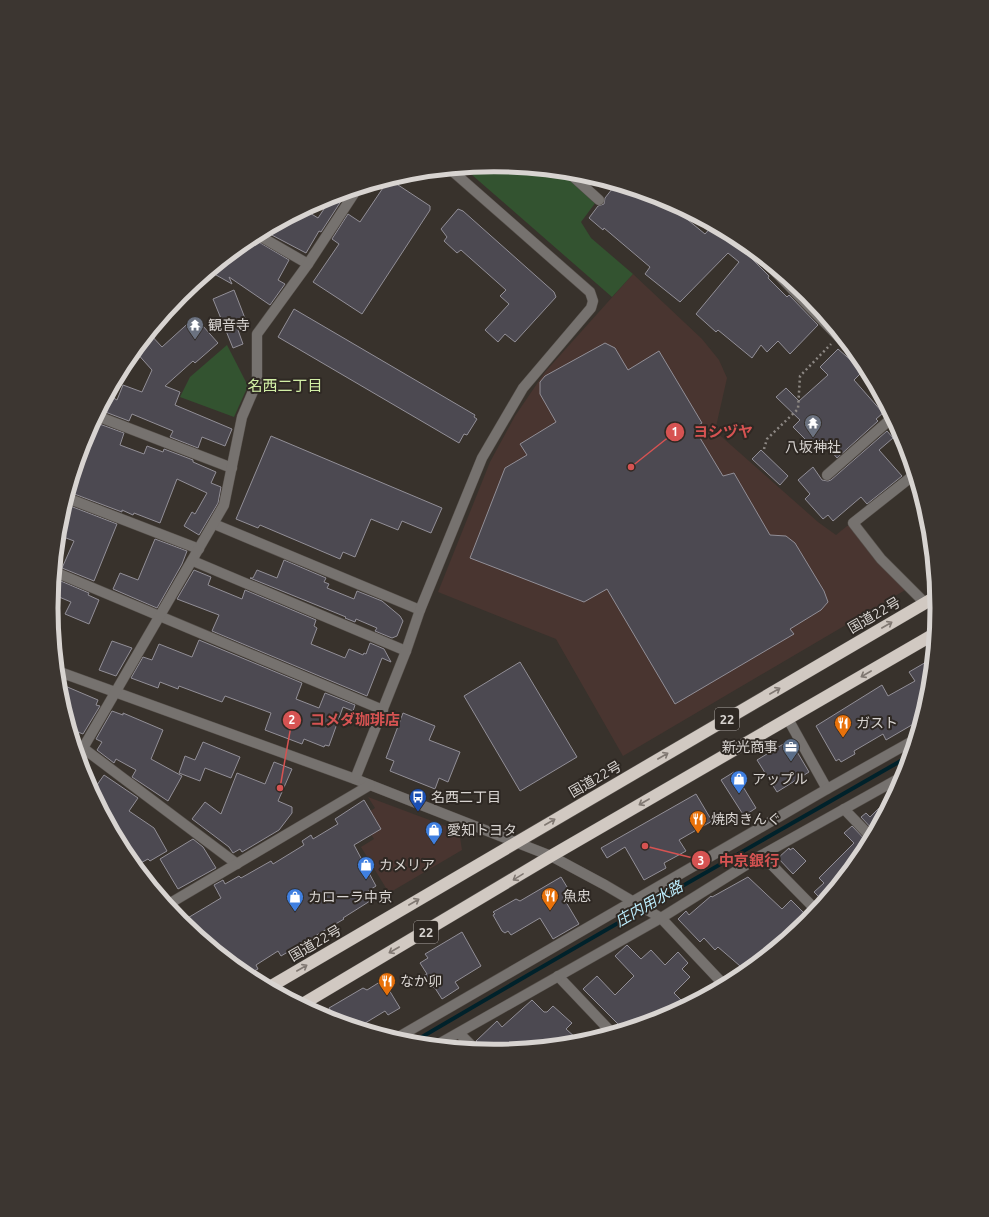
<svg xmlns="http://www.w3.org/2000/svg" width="989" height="1217" font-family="Ubuntu,'Noto Sans JP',sans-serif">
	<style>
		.commercial { fill: #493530 }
		.green { fill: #335330 }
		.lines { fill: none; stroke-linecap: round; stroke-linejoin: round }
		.stream { stroke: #00222b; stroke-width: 4 }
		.building { fill: #4c4951; stroke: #928f97 }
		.minor-casing { stroke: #554f4a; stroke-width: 11 }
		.highway-casing { stroke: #554f4a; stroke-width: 13 }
		.path { stroke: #8d8884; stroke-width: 2.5; stroke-dasharray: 2 3; stroke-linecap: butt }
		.minor { stroke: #76726f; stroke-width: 10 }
		.highway { stroke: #d1c9c2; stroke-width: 12 }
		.oneway { stroke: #807872 }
		.labels { text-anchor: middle; stroke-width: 4; stroke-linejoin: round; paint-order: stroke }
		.shield { fill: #2e2823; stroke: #a5a09d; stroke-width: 1 }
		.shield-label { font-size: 13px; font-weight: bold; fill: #d8d4d1 }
		.poi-label { font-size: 14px; fill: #d8d4d1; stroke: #2e2823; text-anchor: start }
		.street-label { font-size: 14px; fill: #d8d4d1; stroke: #2e2823 }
		.neighbourhood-label { font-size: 15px; fill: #d2efa6; stroke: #2e2823 }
		.water-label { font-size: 15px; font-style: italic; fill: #bcedfd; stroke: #2e2823 }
		.rim { fill: none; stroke: #d8d4d1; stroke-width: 5 }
		.leader { fill: none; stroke: #d65352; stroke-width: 1.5 }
		.callout-dot { fill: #d65352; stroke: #2e2823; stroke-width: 1.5 }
		.mark-label { font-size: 12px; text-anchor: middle; font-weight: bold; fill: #fff }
		.callout-label { font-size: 15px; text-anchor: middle; font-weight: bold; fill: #d65352; stroke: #2e2823; stroke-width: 4; stroke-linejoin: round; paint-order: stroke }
	</style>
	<rect width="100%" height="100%" fill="#38322c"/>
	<g class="commercial">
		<polygon points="633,274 702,339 719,360 727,378 715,431 818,522 836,535 847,526 853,526 907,589 623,756 556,639 438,592 490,462 515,416 545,372"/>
		<polygon points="368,797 459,831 462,850 389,893 361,847 374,839 361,817 375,808"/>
	</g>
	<g class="green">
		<polygon points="495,165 563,172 596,202 581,222 591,238 633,274 612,297 464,168"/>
		<polygon points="227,345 248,386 234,417 180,397 190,377"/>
	</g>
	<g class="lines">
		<path class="stream" d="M410 1044C576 946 744 851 911 755"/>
	</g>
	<g class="building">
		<polygon points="389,179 430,206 430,210 362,314 313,282 339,244 332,239 348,214 360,222"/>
		<polygon points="616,184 664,199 680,207 677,211 705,234 713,225 730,234 738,243 737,244 769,276 768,278 787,297 789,295 818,325 790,354 778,341 767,352 761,345 752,358 718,330 716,332 696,314 739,262 728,253 680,302 645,274 650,267 604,228 603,230 589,218 598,206 604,204 605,198"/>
		<polygon points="347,192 321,232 319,231 306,253 264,231 305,210 318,218 332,197"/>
		<polygon points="458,209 463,211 554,292 556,297 515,342 505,334 498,342 485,330 509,304 500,296 506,290 461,250 457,253 444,241 447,237 441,229"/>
		<polygon points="252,238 289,260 278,280 285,284 270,305 229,277 232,284 209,271"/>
		<polygon points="234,290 248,326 238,330 243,344 233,348 213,299"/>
		<polygon points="294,309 475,415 474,417 477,419 467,435 464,434 459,443 278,337"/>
		<polygon points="195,317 218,343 195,363 193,361 165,386 180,392 175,405 232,429 225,446 202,437 198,448 170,437 173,431 132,414 129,421 100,410 108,395 117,400 123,385 142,392 152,370 135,351 149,333 162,347"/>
		<polygon points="605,343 615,348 628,370 659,351 702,423 694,428 723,476 734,473 770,535 786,536 795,543 824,591 828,602 821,610 790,629 794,634 675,704 607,589 584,602 470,558 505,468 527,455 520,444 556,422 540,394 540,382 545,376"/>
		<polygon points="838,349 863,371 854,380 883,413 876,419 878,421 837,458 821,439 813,447 793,427 800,420 776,397 786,388 799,401 828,375 820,367"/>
		<polygon points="94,422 124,433 120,445 144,454 147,446 163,452 164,449 193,460 193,462 216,472 211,483 221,487 218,503 199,535 184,526 192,512 195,514 207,493 177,479 160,523 134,513 133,515 122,510 122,512 69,492 85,439"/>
		<polygon points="887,431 893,438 879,450 902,476 867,504 861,497 833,521 828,515 823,519 805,499 810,494 798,480 813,467 822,480 828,481 831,480"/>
		<polygon points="271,436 442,508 431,533 402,521 398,530 371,519 355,557 343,552 340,559 260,525 258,528 236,519"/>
		<polygon points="761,450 788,476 780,485 752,459"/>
		<polygon points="65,504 117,524 94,581 62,568 74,541 58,535 60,522"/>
		<polygon points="155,539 187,551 182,564 157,608 113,589 120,573 138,580"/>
		<polygon points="284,560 326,578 324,582 329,584 327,588 354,599 357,591 382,601 400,616 403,621 397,636 392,638 375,631 377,628 356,619 355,622 345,618 346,617 250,578 253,578 257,570 277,578"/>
		<polygon points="194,570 211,577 208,585 242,599 245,590 316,620 314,626 317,628 311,644 345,658 349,649 363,655 364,653 366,654 370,643 384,649 391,662 382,658 367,696 212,631 219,615 177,599"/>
		<polygon points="56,579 89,593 88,595 99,600 89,624 65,614 71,602 52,594"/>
		<polygon points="199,640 302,683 296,699 319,708 325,693 355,705 353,711 343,707 329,746 325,745 324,747 304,739 302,744 265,730 271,713 225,696 222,702 179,686 178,689 160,682 158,688 131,678 143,657 152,660 159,644 192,657"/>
		<polygon points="112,641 132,648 116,676 99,670"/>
		<polygon points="933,658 929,695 922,719 886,740 883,734 854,751 855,754 841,762 839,759 836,761 816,726 882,685 888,696 915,681 909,672"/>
		<polygon points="520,662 577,757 520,791 464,696"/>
		<polygon points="58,683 98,700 96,705 100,706 83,734 70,729 59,695"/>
		<polygon points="112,711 123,715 123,713 163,730 151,759 182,776 168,801 132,777 136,770 116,759 114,763 97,750 102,742 96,739"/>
		<polygon points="403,713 435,726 429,740 460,752 448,782 439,778 435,789 390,771 394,761 386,758"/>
		<polygon points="790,740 809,772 777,792 757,760"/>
		<polygon points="203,742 240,757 231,778 205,768 200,781 179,773 185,756 195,760"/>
		<polygon points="274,762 292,769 278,801 292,807 292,813 279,830 242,852 240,849 233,853 229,847 192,819 205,802 221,814 237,773 265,784"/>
		<polygon points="734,772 756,808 744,816 721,780"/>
		<polygon points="104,775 138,798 129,811 154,828 167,851 150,861 148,859 135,866 126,855 92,792"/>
		<polygon points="696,794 712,821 679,840 686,851 664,863 666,868 644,880 625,847 607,858 601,848"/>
		<polygon points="893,794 895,795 874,831 861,817 866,813 870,817"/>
		<polygon points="364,800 381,829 354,845 376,886 365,893 370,901 343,918 344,919 281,956 278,951 256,965 258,969 248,974 245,974 181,922 221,898 214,885 223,880 225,884 239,876 241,878 271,861 273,864 304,845 302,841 311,835 313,839 338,824 335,819"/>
		<polygon points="852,826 869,844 863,855 824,902 814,892 824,883 819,878 854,843 844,833"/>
		<polygon points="193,839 203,847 216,868 178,889 160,859"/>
		<polygon points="789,848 790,850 793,848 806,861 793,874 778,858"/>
		<polygon points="561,877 570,892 563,897 579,924 553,939 540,918 511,935 508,931 505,933 502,931 493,915 495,914 493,912 516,899 520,901"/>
		<polygon points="748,877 782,909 791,900 805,914 799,919 804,925 780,945 778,943 747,972 718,947 715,950 704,938 700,942 678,919 686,911 689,915 711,896 712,897"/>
		<polygon points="462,932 481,966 455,982 459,988 442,999 435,988 429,986 423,976 427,974 420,963 428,958 425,954"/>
		<polygon points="627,945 641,959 651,950 665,965 678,952 688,963 682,969 690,977 674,993 687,1006 670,1015 664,1009 649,1023 624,1030 583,989 597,976 615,995 634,976 615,956"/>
		<polygon points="383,980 400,1008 388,1015 385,1011 357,1028 337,1022 329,1008 363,988 367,990"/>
		<polygon points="532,1000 544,1012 547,1012 553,1006 572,1023 566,1029 576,1038 571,1045 553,1046 545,1039 535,1048 494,1052 486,1051 476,1041 497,1021 502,1027"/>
	</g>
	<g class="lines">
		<g class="minor-casing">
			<g id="minor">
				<polyline points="568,172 599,200"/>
				<polyline points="258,235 308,264"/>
				<polyline points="759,255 864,363"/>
				<polyline points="97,416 232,468"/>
				<polyline points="915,474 853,523 881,559 925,603"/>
				<polyline points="827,475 893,417"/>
				<polyline points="67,498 199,549"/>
				<polyline points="214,524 420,610"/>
				<polyline points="193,561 406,651"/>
				<polyline points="55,572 383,710"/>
				<polyline points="57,671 355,779 551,856 605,885 661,918 725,986"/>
				<polyline points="788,719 827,789"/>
				<polyline points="83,748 237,864"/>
				<polyline points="76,750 83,748 224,505 242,417 257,382 257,334 308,264 357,189"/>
				<polyline points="355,779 406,651 420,610 482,458 523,388 591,308 593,301 590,292 450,169"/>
				<polyline points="844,809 872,838"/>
				<polyline points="762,855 817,911"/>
				<polyline points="167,905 370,785"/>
				<polyline points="558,976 613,1034"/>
				<polyline points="459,1033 476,1050"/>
				<polyline points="395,1039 827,789 916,739"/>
				<polyline points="435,1046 661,918 762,855 905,775"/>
			</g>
		</g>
		<g class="highway-casing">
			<g id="highway">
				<polyline points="268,988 937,596"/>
				<polyline points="301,1005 551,856 936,633"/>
			</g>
		</g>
		<polyline class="path" points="764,449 767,439 798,409 800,376 831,344"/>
		<use href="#minor" class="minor"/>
		<use href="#highway" class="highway"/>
	</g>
	<defs><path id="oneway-shaft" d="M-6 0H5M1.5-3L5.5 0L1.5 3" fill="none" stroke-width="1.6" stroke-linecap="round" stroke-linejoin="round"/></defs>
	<g class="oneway">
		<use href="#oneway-shaft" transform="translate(887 625) rotate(-30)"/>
		<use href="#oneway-shaft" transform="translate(866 674) rotate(150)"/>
		<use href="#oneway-shaft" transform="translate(775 691) rotate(-30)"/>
		<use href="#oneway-shaft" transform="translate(663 756) rotate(-30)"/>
		<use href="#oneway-shaft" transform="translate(644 802) rotate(150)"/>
		<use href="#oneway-shaft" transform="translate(550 822) rotate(-30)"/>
		<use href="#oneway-shaft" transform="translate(518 877) rotate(148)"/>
		<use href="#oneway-shaft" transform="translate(414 902) rotate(-30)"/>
		<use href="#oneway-shaft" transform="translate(394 950) rotate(150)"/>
		<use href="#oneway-shaft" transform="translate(302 968) rotate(-30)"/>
	</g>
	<defs>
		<g id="temple-pin" transform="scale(0.9)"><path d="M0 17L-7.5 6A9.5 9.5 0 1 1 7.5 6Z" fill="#6b7280" stroke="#2e2823"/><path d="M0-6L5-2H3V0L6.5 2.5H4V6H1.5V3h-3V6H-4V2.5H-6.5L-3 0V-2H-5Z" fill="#fff"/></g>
		<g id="restaurant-pin" transform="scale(0.9)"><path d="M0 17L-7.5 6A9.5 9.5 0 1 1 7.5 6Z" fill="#e8710a" stroke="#2e2823"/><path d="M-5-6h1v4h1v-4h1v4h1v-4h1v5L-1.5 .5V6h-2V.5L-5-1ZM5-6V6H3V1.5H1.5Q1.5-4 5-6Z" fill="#fff"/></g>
		<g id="office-pin" transform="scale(0.9)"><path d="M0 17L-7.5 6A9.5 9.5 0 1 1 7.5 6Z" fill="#5c6f8a" stroke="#2e2823"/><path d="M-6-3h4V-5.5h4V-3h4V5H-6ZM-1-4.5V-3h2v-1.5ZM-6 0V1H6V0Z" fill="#fff"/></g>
		<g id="shop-pin" transform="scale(0.9)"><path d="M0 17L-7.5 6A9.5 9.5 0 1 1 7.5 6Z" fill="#3f7fe0" stroke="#2e2823"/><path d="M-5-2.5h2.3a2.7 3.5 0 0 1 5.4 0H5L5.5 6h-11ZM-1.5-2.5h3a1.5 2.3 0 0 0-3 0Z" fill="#fff"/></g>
		<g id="bus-pin" transform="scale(0.9)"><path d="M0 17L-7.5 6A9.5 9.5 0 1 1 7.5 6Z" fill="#1a4fb4" stroke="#2e2823"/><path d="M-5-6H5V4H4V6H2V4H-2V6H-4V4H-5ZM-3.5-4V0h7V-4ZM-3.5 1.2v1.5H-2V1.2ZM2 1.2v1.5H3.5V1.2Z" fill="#fff"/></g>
	</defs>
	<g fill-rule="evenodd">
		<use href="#temple-pin" x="195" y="325"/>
		<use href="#temple-pin" x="813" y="423"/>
		<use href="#restaurant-pin" x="843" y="723"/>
		<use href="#office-pin" x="791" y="747"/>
		<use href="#shop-pin" x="739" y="779"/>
		<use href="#bus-pin" x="418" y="797"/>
		<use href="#restaurant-pin" x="698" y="819"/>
		<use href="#shop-pin" x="434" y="830"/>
		<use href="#shop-pin" x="366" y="865"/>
		<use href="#restaurant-pin" x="550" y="896"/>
		<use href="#shop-pin" x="295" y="897"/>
		<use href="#restaurant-pin" x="387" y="981"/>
	</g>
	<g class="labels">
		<g class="shield">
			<rect x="715" y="708" width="24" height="22" rx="3"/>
			<rect x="414" y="921" width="24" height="22" rx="3"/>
		</g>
		<g class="shield-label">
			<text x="727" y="724">22</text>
			<text x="426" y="937">22</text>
		</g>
		<g class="poi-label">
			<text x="208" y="330">観音寺</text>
			<text x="813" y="452" text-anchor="middle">八坂神社</text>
			<text x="856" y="728">ガスト</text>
			<text x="778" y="752" text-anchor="end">新光商事</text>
			<text x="752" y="784">アップル</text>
			<text x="431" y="802">名西二丁目</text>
			<text x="711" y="824">焼肉きんぐ</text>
			<text x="447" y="835">愛知トヨタ</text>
			<text x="379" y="870">カメリア</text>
			<text x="563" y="901">魚忠</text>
			<text x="308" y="902">カローラ中京</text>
			<text x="400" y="986">なか卯</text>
		</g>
		<g class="street-label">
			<text transform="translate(874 615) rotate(-30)" y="5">国道22号</text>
			<text transform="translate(595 779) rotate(-30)" y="5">国道22号</text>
			<text transform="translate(315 943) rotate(-30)" y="5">国道22号</text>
		</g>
		<g class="neighbourhood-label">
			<text x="285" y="391">名西二丁目</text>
		</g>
		<g class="water-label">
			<text transform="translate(649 904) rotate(-30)" y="5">庄内用水路</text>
		</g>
	</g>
	<path d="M0 0H989V1217H0ZM58 608a436 436 0 1 1 872 0a436 436 0 1 1-872 0Z" fill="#3c3631" fill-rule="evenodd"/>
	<path class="rim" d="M58 608a436 436 0 1 1 872 0a436 436 0 1 1-872 0Z"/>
	<path class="leader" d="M631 467L675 432M280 788L292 720M645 846L701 860"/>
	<g class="callout-dot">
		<circle cx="631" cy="467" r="4"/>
		<circle cx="280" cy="788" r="4"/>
		<circle cx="645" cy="846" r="4"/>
		<circle cx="675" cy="432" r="10"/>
		<circle cx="292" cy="720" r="10"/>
		<circle cx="701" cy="860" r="10"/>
	</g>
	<g class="mark-label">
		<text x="675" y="436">1</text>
		<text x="292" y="724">2</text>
		<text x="701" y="865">3</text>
	</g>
	<g class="callout-label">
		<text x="723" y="437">ヨシヅヤ</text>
		<text x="355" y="725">コメダ珈琲店</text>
		<text x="749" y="866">中京銀行</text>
	</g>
</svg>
